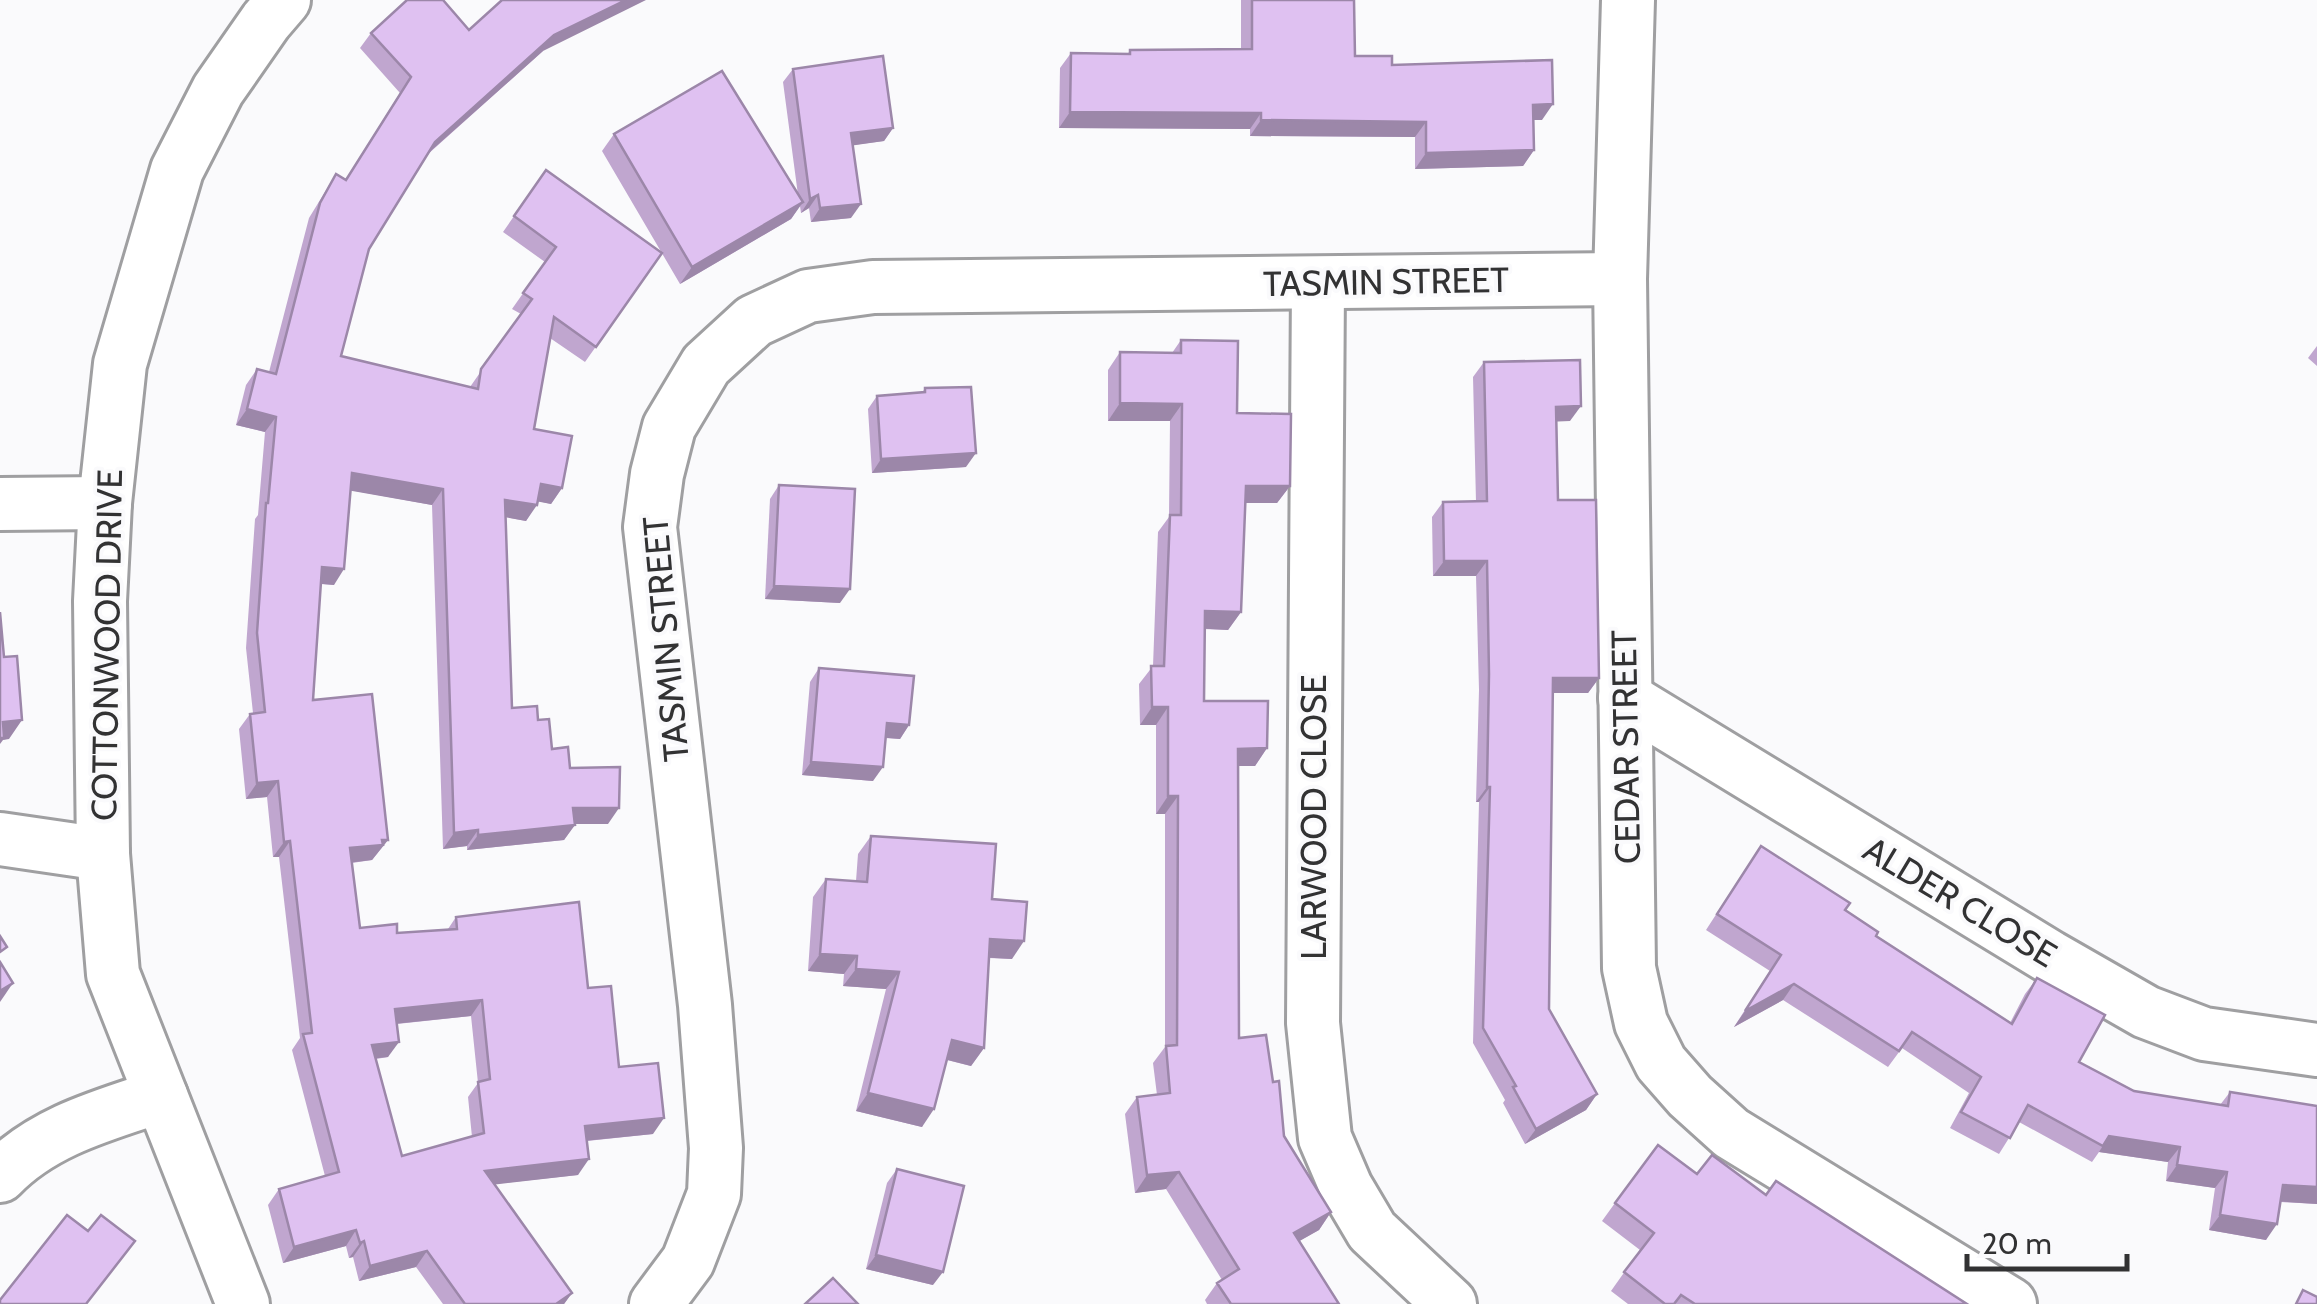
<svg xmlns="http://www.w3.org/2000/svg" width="2317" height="1304" font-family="Cabin,sans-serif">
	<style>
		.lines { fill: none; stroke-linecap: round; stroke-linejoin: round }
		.minor-casing { stroke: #9f9fa1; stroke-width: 58 }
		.minor { stroke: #fff; stroke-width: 52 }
		.wall { fill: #c0a6cf; fill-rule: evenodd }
		.shaded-wall { fill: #9c87a9 }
		.building { fill: #dfc1f1; stroke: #9c87a9; stroke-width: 2.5; fill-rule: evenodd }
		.labels { text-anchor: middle; stroke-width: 8; stroke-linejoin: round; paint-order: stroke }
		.street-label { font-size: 35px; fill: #323233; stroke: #fafafc }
	</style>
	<rect width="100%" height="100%" fill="#fafafc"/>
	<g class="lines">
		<g class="minor-casing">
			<g id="minor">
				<polyline points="1628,0 1620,279 1629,968 1641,1023 1661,1063 1690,1096 1731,1133 2010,1304"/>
				<polyline points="1318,284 1313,1023 1325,1138 1346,1187 1372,1231 1450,1304"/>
				<polyline points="0,504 105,503"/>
				<polyline points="1625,698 2050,957 2146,1012 2204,1034 2317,1050"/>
				<polyline points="0,839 103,854"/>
				<path d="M0 1176C43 1131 104 1115 161 1096"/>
				<polyline points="243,1304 113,974 103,854 100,601 105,503 120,364 177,170 218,90 266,21 284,0"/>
				<polyline points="656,1304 688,1261 714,1194 716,1148 705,1005 650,527 657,474 669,427 706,365 754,321 808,296 873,287 1620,279"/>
			</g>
		</g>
		<use href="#minor" class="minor"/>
	</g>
	<g class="wall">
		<polygon points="1241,0 1354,0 1355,56 1392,65 1542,120 1533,120 1534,150 1523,166 1415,169 1415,137 1250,136 1250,129 1059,128 1060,68 1071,53 1128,54 1130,50 1241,49"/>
		<path d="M469 30 543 51 427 155 369 249 341 356 470 387 521 314 512 309 545 262 503 232 546 170 662 253 585 362 550 338 534 429 562 488 551 504 538 501 526 521 506 517 512 708 538 720 552 749 570 768 608 824H575L564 840 467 850V846L443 849 432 505 350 490 334 585 321 584 313 700 388 840 372 860 352 863 360 928 397 933 448 929 456 917 588 988 619 1067 653 1134 587 1141 578 1175 494 1184 572 1293 564 1304H443L416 1267 359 1281 353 1257 349 1258 346 1246 283 1263 268 1205 279 1189 325 1176 292 1050 300 1038 279 857H273L267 797 246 799 239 729 250 714 253 713 246 648 255 519 258 515 265 432 236 425 246 385 257 369 269 372 309 218 336 174 346 179 400 93 360 48 371 33ZM471 1016 478 1083 468 1097 472 1137 402 1156 376 1059 388 1057 397 1024Z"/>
		<polygon points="793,69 893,128 884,141 853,145 851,218 811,222 809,208 801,213 800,206 791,219 680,284 602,151 614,134 798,195 783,82"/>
		<polygon points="1181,340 1290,486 1277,503 1245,503 1241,612 1228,630 1204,629 1204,701 1267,748 1255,766 1238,766 1239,1038 1273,1082 1284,1136 1331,1212 1319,1230 1299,1241 1339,1304 1207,1304 1205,1300 1217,1283 1222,1280 1166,1189 1135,1193 1125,1114 1137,1097 1157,1095 1153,1063 1165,1047 1165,814 1156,814 1156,725 1140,725 1139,684 1153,666 1158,532 1169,517 1170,421 1108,421 1108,370 1120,352 1172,353"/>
		<polygon points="2317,346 2317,366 2308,358"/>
		<polygon points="1484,362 1570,421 1557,421 1558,500 1599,678 1588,693 1553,693 1549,1009 1597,1094 1586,1110 1525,1144 1503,1103 1505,1100 1473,1043 1479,802 1476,802 1479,690 1476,576 1433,576 1432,517 1443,502 1476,502 1473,377"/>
		<polygon points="925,388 966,467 872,473 868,409 877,396 922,393"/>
		<polygon points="779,485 840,603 765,599 770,499"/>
		<polygon points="819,668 909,725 900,739 885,738 873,781 802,775 810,682"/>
		<polygon points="871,836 992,899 1012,959 989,958 984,1048 971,1066 947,1060 922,1127 856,1111 886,989 843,986 844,974 808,971 813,897 826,879 856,881 858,854"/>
		<polygon points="1750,862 1845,910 1876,936 2010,1023 2025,994 2037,978 2079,1062 2134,1091 2220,1105 2230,1092 2317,1106 2317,1204 2281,1202 2266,1240 2209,1230 2215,1188 2166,1181 2168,1162 2099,1152 2092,1162 2019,1122 1999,1154 1950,1128 1969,1093 1902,1048 1888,1067 1783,1000 1734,1027 1770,971 1706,930"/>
		<polygon points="897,1169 933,1285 866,1269 887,1183"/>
		<polygon points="1697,1174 1766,1195 1776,1181 1967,1304 1628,1304 1611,1291 1640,1250 1602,1221 1615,1203"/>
	</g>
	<g class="shaded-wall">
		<polygon points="626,0 646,0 543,51 424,157 435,142 554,35"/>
		<polygon points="1553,104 1542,120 1522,120 1533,105"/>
		<polygon points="1070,112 1261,113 1250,129 1059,128"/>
		<polygon points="1261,120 1426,122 1415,137 1250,136"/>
		<polygon points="893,128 884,141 842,147 851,133"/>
		<polygon points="1534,150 1523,166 1415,169 1426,153"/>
		<polygon points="818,195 809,208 801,213 810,199"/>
		<polygon points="803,202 791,219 680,284 692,267"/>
		<polygon points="861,204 851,218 811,222 820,208"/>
		<polygon points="1120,403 1182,404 1170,421 1108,421"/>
		<polygon points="1581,406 1570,421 1546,422 1556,407"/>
		<polygon points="247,409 276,417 265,432 236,425"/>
		<polygon points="976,453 966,467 872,473 881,459"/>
		<polygon points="352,473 443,489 432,505 341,489"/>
		<polygon points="541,484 562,488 551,504 530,500"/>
		<polygon points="1246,486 1290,486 1277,503 1234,503"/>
		<polygon points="505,500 537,505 526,521 494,515"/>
		<polygon points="1444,561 1487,561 1476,576 1433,576"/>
		<polygon points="322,567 344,569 334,585 312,583"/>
		<polygon points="774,586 850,589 840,603 765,599"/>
		<polygon points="1205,611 1241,612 1228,630 1192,628"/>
		<polygon points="1553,678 1599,678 1588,693 1543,693"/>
		<polygon points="1152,707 1168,707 1156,725 1140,725"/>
		<polygon points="22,720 9,739 3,740 0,744 0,726 3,722"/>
		<polygon points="887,723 909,725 900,739 877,737"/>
		<polygon points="1267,748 1255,766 1226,766 1238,749"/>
		<polygon points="811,762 883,767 873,781 802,775"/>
		<polygon points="278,781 267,797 246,799 257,783"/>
		<polygon points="1487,787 1490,787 1479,802 1476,802"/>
		<polygon points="1168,796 1178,796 1165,814 1156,814"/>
		<polygon points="573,808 619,808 608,824 562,824"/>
		<polygon points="575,825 564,840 467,850 478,835"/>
		<polygon points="478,830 467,846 443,849 454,833"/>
		<polygon points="388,840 372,860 339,864 350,848"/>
		<polygon points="290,841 279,857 273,857 284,842"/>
		<polygon points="990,939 1024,941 1012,959 977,957"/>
		<polygon points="820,954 857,956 844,974 808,971"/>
		<polygon points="856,969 899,972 886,989 843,986"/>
		<polygon points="13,983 0,1002 0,991"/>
		<polygon points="1794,984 1783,1000 1734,1027 1745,1011"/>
		<polygon points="482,1000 471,1016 384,1025 395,1009"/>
		<polygon points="952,1040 984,1048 971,1066 940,1058"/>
		<polygon points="399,1042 388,1057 361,1060 372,1045"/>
		<polygon points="868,1093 934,1109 922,1127 856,1111"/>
		<polygon points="1597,1094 1586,1110 1525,1144 1536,1129"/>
		<polygon points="664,1118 653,1134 574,1142 585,1126"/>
		<polygon points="2109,1136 2180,1147 2168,1162 2099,1152"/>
		<polygon points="589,1159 578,1175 474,1187 485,1171"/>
		<polygon points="2177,1165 2227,1172 2215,1188 2166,1181"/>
		<polygon points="1179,1172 1166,1189 1135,1193 1147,1175"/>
		<polygon points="2283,1185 2317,1187 2317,1204 2272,1201"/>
		<polygon points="1331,1212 1319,1230 1282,1251 1294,1233"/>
		<polygon points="2220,1215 2277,1224 2266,1240 2209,1230"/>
		<polygon points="356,1230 346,1246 283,1263 294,1247"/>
		<polygon points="364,1241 353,1257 349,1258 360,1243"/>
		<polygon points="427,1251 416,1267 359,1281 370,1266"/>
		<polygon points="876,1255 943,1272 933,1285 866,1269"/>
		<polygon points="572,1293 564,1304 556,1304"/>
	</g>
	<g class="building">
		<path d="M407 0H443L469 30 502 0H626L554 35 435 142 369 249 341 356 478 389 481 369 532 299 523 293 556 247 514 216 546 170 662 253 596 347 554 317 534 429 572 436 562 488 541 484 537 505 505 500 512 708 537 706 538 720 549 719 552 749 568 747 570 768 620 767 619 808H573L575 825 478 835V830L454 833 443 489 352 473 344 569 322 567 313 700 372 694 388 840H382L383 845 350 848 360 928 397 924V933L457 929 456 917 579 902 588 988 611 986 619 1067 658 1063 664 1118 585 1126 589 1159 485 1171 572 1293 556 1304H465L427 1251 370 1266 364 1241 360 1243 356 1230 294 1247 279 1189 339 1172 303 1034 312 1033 290 841 284 842 278 781 257 783 250 714 265 712 257 633 266 503H268L276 417 247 409 257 369 276 374 320 203 336 174 346 180 411 77 371 33ZM482 1000 490 1079 478 1082 484 1133 402 1156 372 1045 399 1042 395 1009Z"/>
		<polygon points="1252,0 1354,0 1355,56 1392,56 1392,65 1552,60 1553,104 1533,105 1534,150 1426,153 1426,122 1261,120 1261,113 1070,112 1071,53 1130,54 1130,50 1252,49"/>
		<polygon points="883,56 893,128 851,133 861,204 820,208 818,195 810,199 793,69"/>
		<polygon points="722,71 803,202 692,267 614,134"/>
		<polygon points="1181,340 1238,341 1237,413 1291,414 1290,486 1246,486 1241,612 1205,611 1204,701 1268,701 1267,748 1238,749 1239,1038 1266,1035 1273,1082 1279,1081 1284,1136 1331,1212 1294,1233 1339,1304 1231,1304 1217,1283 1239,1269 1179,1172 1147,1175 1137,1097 1170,1093 1166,1046 1177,1045 1178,796 1168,796 1168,707 1152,707 1151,666 1164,666 1170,515 1181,515 1182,404 1120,403 1120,352 1181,353"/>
		<polygon points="1580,360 1581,406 1556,407 1558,500 1596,500 1599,678 1553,678 1549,1009 1597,1094 1536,1129 1513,1087 1516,1086 1483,1028 1490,787 1487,787 1489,674 1487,561 1444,561 1443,502 1487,501 1484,362"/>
		<polygon points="971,387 976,453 881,459 877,396 925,392 925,388"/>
		<polygon points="779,485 855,489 850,589 774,586"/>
		<polygon points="0,612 4,657 17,656 22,720 3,722 4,738 0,738"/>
		<polygon points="819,668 914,676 909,725 887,723 883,767 811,762"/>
		<polygon points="871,836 996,844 992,899 1027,902 1024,941 990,939 984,1048 952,1040 934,1109 868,1093 899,972 856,969 857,956 820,954 826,879 867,882"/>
		<polygon points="1761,846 1850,903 1845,910 1878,932 1876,936 2012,1024 2037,978 2105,1015 2079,1062 2134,1091 2228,1106 2230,1092 2317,1106 2317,1187 2283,1185 2277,1224 2220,1215 2227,1172 2177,1165 2180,1147 2109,1136 2103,1146 2028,1105 2010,1138 1961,1112 1981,1077 1912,1032 1899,1051 1794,984 1745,1011 1781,955 1717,914"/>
		<polygon points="0,936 7,947 0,952"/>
		<polygon points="0,962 13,983 0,991"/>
		<polygon points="1658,1145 1697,1174 1712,1155 1766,1195 1776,1181 1967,1304 1695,1304 1681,1295 1674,1304 1665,1304 1624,1272 1654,1233 1615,1203"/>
		<polygon points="897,1169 964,1186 943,1272 876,1255"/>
		<polygon points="67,1215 88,1231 101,1215 135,1241 86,1304 0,1304 0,1300"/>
		<polygon points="833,1278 858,1304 805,1304"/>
		<polygon points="2303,1290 2317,1297 2317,1304 2296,1304"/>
	</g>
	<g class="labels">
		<g class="street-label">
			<text transform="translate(1386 282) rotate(-1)" y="12">TASMIN STREET</text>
			<text transform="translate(666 639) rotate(-95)" y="12">TASMIN STREET</text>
			<text transform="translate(107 645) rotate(-89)" y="12">COTTONWOOD DRIVE</text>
			<text transform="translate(1626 747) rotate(-91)" y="12">CEDAR STREET</text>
			<text transform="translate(1314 817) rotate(-90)" y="12">LARWOOD CLOSE</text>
			<text transform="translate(1960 902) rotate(31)" y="12">ALDER CLOSE</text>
		</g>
	</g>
	<path d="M1967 1254v15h160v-15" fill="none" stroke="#323233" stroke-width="5"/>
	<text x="1982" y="1254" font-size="30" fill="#323233" stroke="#fafafc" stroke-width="8" paint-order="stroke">20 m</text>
</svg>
